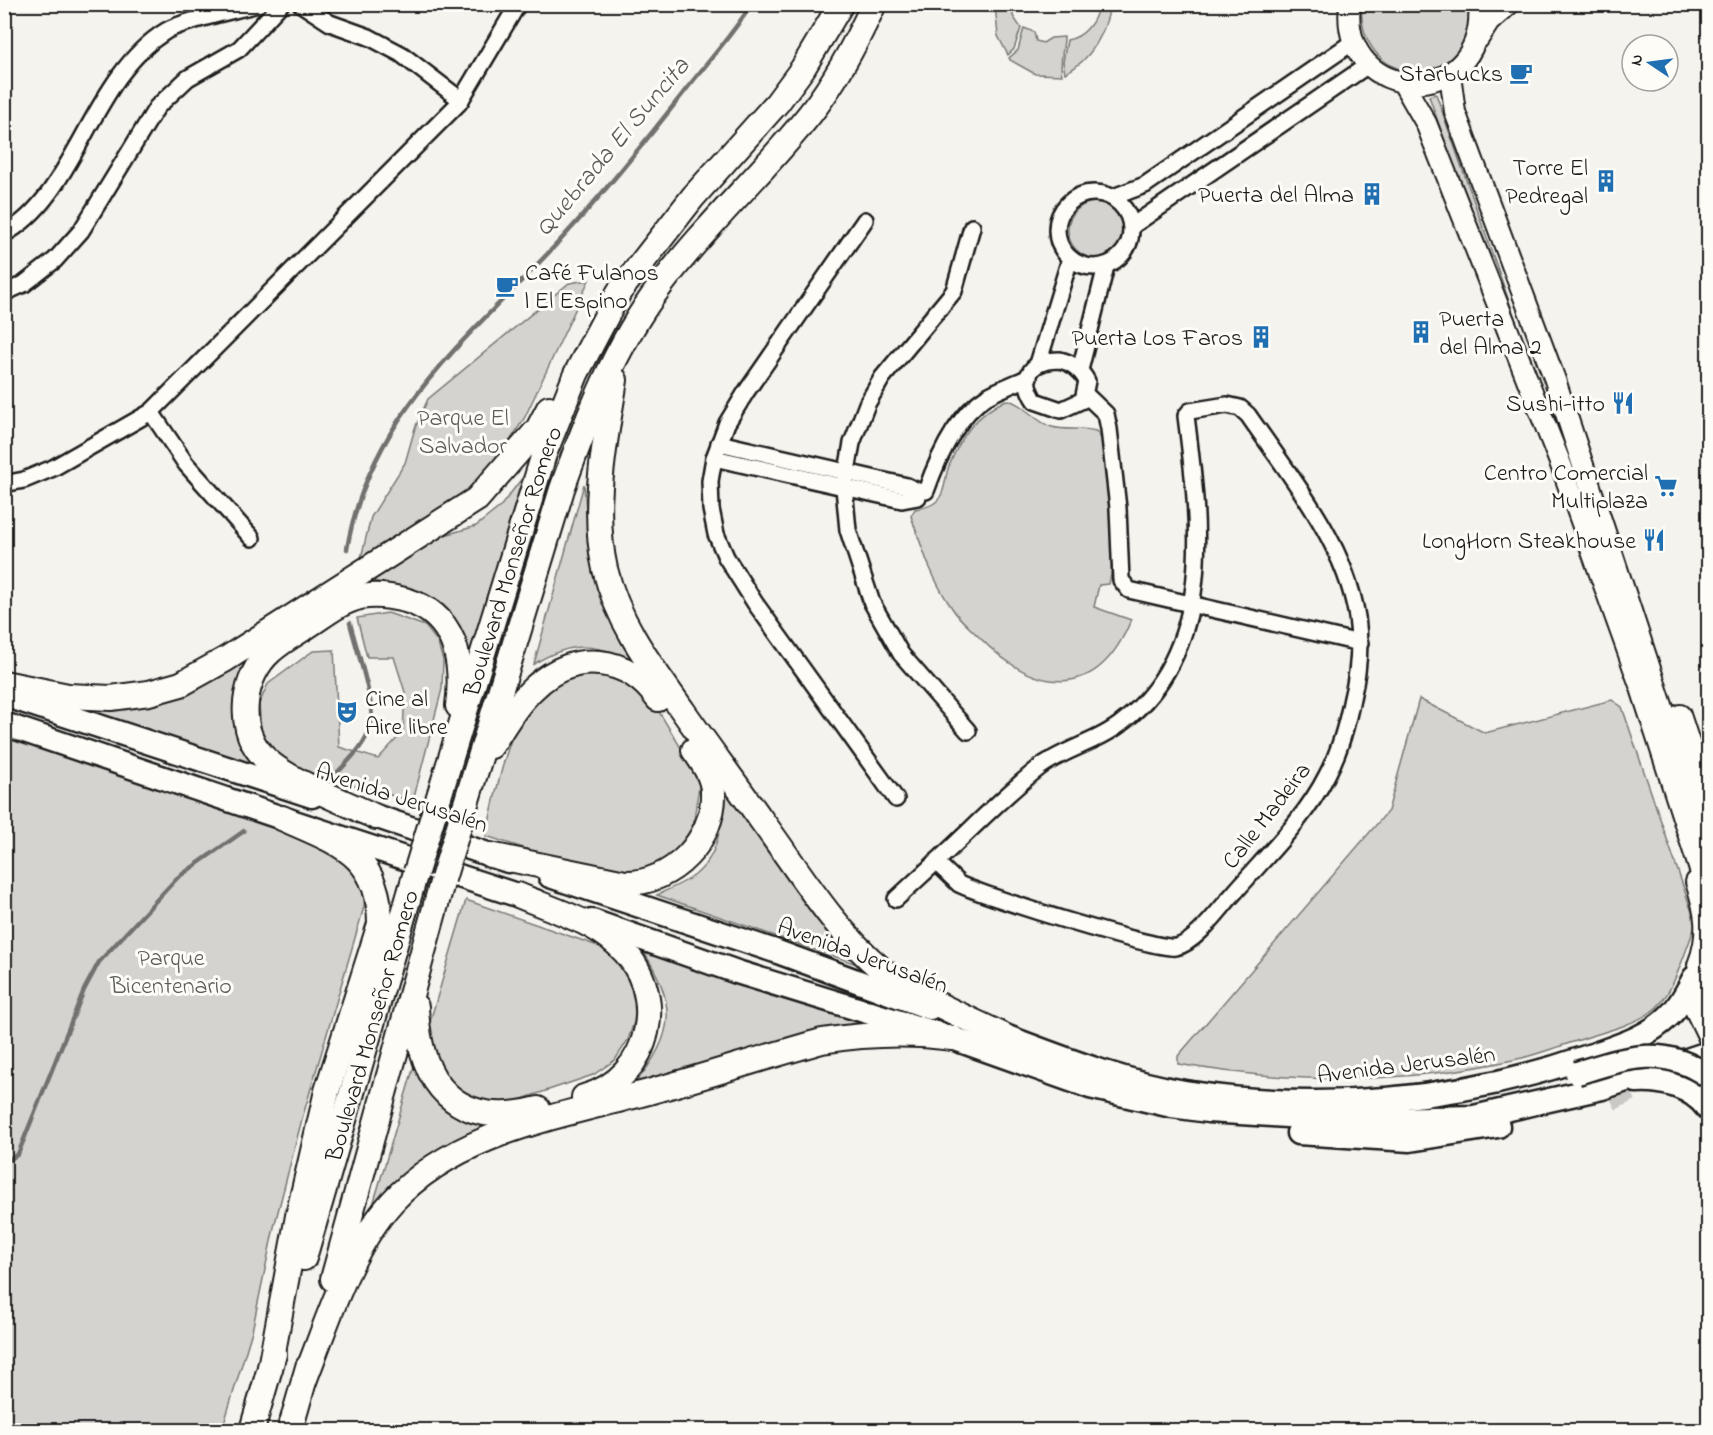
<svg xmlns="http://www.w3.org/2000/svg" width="1713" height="1435" font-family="'Indie Flower',sans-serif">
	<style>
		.green { fill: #d4d3cf; stroke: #787876; stroke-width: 1.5 }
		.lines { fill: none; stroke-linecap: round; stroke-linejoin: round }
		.stream { stroke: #72716f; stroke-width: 4.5 }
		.primary-tunnel { stroke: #c9c8c4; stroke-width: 22; stroke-dasharray: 22 11; stroke-linecap: butt }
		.minor-casing { stroke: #1c1c1c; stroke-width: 20 }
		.secondary-casing { stroke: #1c1c1c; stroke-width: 24 }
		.primary-casing { stroke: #1c1c1c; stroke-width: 27 }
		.trunk-casing { stroke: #1c1c1c; stroke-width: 28 }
		.minor { stroke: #fdfcf7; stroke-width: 15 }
		.secondary { stroke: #fdfcf7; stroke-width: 20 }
		.primary { stroke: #fdfcf7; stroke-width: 22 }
		.trunk { stroke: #fdfcf7; stroke-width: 24 }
		.primary-bridge-casing { stroke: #1c1c1c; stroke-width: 27; stroke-linecap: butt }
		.trunk-bridge-casing { stroke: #1c1c1c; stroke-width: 28; stroke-linecap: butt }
		.primary-bridge { stroke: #fdfcf7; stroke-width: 22 }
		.trunk-bridge { stroke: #fdfcf7; stroke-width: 24 }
		.labels { text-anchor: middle; stroke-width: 6; stroke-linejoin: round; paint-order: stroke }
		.poi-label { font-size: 24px; fill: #1c1c1c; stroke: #fdfcf7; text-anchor: end }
		.park-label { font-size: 24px; fill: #5c5c5b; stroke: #fdfcf7 }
		.street-label { font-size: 24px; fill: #1c1c1c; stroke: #fdfcf7 }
		.water-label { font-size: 26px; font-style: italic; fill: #5c5c5a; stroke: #fdfcf7 }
	</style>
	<rect width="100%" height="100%" fill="#f4f3ee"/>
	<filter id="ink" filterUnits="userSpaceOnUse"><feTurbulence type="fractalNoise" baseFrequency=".0167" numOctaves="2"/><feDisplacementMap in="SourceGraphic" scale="12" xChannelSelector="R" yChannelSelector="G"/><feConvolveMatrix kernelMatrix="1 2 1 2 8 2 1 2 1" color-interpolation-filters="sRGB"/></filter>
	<g filter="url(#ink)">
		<g class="green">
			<polygon points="995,5 1013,5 1013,16 1021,28 1014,49 1008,55 998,36"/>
			<path d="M1098 5H1110C1106 32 1091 61 1065 73L1063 62 1067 40C1084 37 1096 22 1098 5Z"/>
			<path d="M1362 5H1473C1474 19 1470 26 1464 39 1462 44 1460 52 1457 56 1450 64 1438 69 1428 71 1387 78 1358 44 1362 5Z"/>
			<path d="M1024 28 1034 32 1036 41 1043 43 1051 38 1064 37C1064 50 1059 61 1062 75L1035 74 1010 60 1009 58 1018 50Z"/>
			<polygon points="1436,94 1708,865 1708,898 1429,96"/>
			<circle cx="1096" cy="230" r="28"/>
			<polygon points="589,280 525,417 491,471 441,510 361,558 371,517 405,463 415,428 428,399 569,283"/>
			<path d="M1006 400C1024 402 1034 422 1052 427 1066 431 1081 427 1096 431L1105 444C1109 489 1120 540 1109 584L1099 585 1094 607 1131 620C1096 705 1032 692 977 635 969 627 958 618 952 608 932 580 922 548 911 516L915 509C924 508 935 506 940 497 946 488 945 475 949 466 962 434 976 415 1006 400Z"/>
			<path d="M523 477 470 653C446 597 420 592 365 579L431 539 476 526 500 507Z"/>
			<path d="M584 484 590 560 603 599 638 661C596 645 574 639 534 664Z"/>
			<polygon points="388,613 425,626 437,641 443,660 442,689 413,801 302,772 271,750 261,731 259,704 268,684 313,651 334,650 339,747 378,759 403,732 405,692 394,657 367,657 357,618"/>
			<polygon points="253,652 241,669 236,693 255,765 85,709"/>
			<path d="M602 669 650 697 700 779 693 826 678 849 649 871 622 874 551 857 486 836C495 798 511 702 549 685 565 677 585 674 602 669Z"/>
			<path d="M1419 699 1485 733 1612 700 1622 707 1696 924C1686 948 1673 998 1651 1012 1631 1026 1602 1032 1579 1040 1560 1046 1541 1053 1522 1058 1410 1084 1292 1084 1178 1064V1056L1388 811Z"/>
			<path d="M5 735 192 797 204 805C250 820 318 833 353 868 363 877 365 894 364 907L302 1119 274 1227 252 1331 222 1430H5Z"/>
			<path d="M720 775 865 967 657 895C669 889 684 883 695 875 726 849 721 811 720 775Z"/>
			<polygon points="466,900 601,947 617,961 631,983 636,1002 634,1022 628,1040 615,1060 593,1075 510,1103 480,1102 447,1081 436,1058 429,1025"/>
			<path d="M641 948 873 1024C791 1032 713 1061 634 1084 677 1035 677 1001 641 948Z"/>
			<polygon points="416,1059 507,1123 368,1222"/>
		</g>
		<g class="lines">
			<g class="stream">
				<path d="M347 549C371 408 477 332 566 234 609 187 649 137 688 87 710 60 733 33 752 4"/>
				<path d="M336 774C350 759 366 745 371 724 376 706 355 644 350 623"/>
				<polyline points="4,1163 18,1154 84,990 99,962 177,878 244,831"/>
			</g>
			<polyline class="primary-tunnel" points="1611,1100 1657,1076"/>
			<g class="minor-casing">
				<g id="minor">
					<polyline points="301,4 330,23 369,37 401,54 461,100"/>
					<circle cx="1094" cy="230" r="37"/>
					<polyline points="1113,197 1145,185 1353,42"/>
					<polyline points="865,220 746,392 727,423 714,458 710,481 711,509 716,534 726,557 755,603 896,799"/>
					<polyline points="1132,226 1368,65"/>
					<path d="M4 234C76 196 90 78 166 31 182 21 237 10 258 4"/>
					<polyline points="4,293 24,284 55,260 81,231 157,107 188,78 239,49 281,4"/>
					<path d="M1060 360C1073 363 1081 370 1087 381L1083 400 1061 410 1035 401C1018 375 1033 360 1060 360Z"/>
					<polyline points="1038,364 1070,259"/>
					<polyline points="1080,370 1106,266"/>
					<polyline points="1086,395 1106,414 1109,429 1118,508 1121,580 1129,590 1360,643"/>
					<path d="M1227 405 1240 408 1248 415C1290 476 1345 542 1357 617 1361 645 1359 670 1352 698 1347 724 1340 751 1327 775 1305 819 1267 855 1235 892 1221 907 1196 943 1176 947 1158 951 983 896 959 884L936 862C970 831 1003 796 1040 767 1066 748 1099 742 1124 721 1217 646 1199 520 1186 416L1190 411Z"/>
					<polyline points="151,412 186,464 252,538"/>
					<polyline points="719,443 907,486 918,491"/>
					<polyline points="714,458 902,500 918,497"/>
					<polyline points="4,484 24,480 53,468 151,412 459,103 518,4"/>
					<path d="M926 491C937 460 956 416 986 397 999 389 1015 384 1029 377"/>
					<polyline points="968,731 901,654 872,603 848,530 844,488 852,443 867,404 882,378 954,291 972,227"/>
					<polyline points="896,899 936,862"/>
				</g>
			</g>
			<g class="secondary-casing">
				<g id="secondary">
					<path d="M1350 4C1338 107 1488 111 1479 4"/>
					<polyline points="1478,39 1489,22 1509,4"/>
					<polyline points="1450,74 1455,112 1555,380 1708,845"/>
					<polyline points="1403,83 1426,123 1561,465 1641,688 1708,895"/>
					<polyline points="1680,715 1708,800"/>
					<path d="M1696 882C1706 912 1710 935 1698 965"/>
					<polyline points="1694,977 1694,1007 1708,1036"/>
				</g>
			</g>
			<g class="primary-casing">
				<g id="primary">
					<polyline points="4,695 312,796"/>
					<polyline points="4,724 282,818 535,901"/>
					<polyline points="360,811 508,861"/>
					<polyline points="550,876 775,951 930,1008"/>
					<polyline points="592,921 737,972 952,1038 1090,1087 1172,1106 1208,1111 1348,1120 1474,1117 1602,1088 1708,1053"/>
					<path d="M986 1029C1051 1053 1117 1081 1185 1092 1320 1113 1460 1101 1589 1056 1617 1046 1647 1038 1669 1016 1680 1006 1687 991 1694 978"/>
					<path d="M1636 1081C1662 1079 1692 1087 1708 1109"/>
					<polyline points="1298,1133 1410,1140 1498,1126"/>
				</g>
			</g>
			<g class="trunk-casing">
				<g id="trunk">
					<path d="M615 380C605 442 591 507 605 569 618 623 651 666 683 711 709 748 736 784 762 821 799 871 833 929 881 969 916 998 964 1016 1004 1036"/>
					<polyline points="4,683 68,696 111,698 149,693 181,684 226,659 477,499 538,429 549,408"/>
					<path d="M491 746C504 726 517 703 535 687 574 650 628 656 658 699"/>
					<path id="s1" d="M433 816 544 454 576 374 619 292 693 197 777 103 803 68 841 4"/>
					<path d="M376 817C346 802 281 779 261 754 236 726 243 675 271 651 283 640 299 632 312 623 327 613 342 601 360 597 376 594 390 596 405 600 455 614 464 659 458 706"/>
					<path d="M460 823 562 489C587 419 615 345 661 285 706 225 763 173 810 114 836 81 856 43 874 4"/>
					<path d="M490 855 625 883C672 884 715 840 713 792 713 776 702 762 694 750"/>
					<path d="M518 895C550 909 591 920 617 944 670 991 653 1078 584 1097"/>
					<path d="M416 1007C419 1085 457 1130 538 1109"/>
					<path id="s2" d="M304 1258 416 872"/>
					<polyline points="333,1279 443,879"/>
					<path d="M270 1368 298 1216 327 1091 380 924C380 853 337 843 282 818"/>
					<path d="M304 1381C328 1321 348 1251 392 1202 457 1131 563 1116 652 1091 709 1075 765 1057 822 1041 865 1034 908 1032 952 1038"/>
					<polyline points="252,1430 274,1354"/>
					<polyline points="290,1430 308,1367"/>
				</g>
			</g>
			<use href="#minor" class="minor"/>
			<use href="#secondary" class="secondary"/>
			<use href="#primary" class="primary"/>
			<use href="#trunk" class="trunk"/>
			<g class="primary-bridge-casing">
				<path id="primary-bridge" d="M1577 1073C1626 1058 1663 1044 1708 1076"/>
			</g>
			<g class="trunk-bridge-casing">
				<g id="trunk-bridge">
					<polyline points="416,872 433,816"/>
					<polyline points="443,879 460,823"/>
				</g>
			</g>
			<use href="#primary-bridge" class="primary-bridge"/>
			<use href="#trunk-bridge" class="trunk-bridge"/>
		</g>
	</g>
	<defs>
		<g id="cafe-bare" transform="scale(1.8)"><path d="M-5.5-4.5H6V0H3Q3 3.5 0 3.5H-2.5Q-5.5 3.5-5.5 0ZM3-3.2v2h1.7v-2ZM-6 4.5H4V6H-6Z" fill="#1f6fb2" stroke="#fdfcf7" stroke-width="2.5" paint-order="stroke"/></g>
		<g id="building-bare" transform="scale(1.8)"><path d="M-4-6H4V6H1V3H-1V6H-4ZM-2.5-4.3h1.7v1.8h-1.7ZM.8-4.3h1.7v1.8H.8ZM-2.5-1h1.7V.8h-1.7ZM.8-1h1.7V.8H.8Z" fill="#1f6fb2" stroke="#fdfcf7" stroke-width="2.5" paint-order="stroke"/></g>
		<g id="restaurant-bare" transform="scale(1.8)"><path d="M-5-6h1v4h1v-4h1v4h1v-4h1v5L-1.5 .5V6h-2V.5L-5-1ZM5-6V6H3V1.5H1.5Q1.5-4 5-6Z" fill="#1f6fb2" stroke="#fdfcf7" stroke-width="2.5" paint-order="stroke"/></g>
		<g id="supermarket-bare" transform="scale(1.8)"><path d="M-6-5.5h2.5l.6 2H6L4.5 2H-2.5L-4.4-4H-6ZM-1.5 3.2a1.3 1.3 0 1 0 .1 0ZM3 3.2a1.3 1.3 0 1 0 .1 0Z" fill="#1f6fb2" stroke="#fdfcf7" stroke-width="2.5" paint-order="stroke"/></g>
		<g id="theatre-bare" transform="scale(1.8)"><path d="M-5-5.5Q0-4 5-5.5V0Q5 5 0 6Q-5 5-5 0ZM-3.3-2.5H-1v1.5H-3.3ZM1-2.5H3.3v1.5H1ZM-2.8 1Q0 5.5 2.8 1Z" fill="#1f6fb2" stroke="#fdfcf7" stroke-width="2.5" paint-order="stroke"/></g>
	</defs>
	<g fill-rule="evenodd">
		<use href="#cafe-bare" x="1521" y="73"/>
		<use href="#building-bare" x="1606" y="181"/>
		<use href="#building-bare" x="1372" y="194"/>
		<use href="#cafe-bare" x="507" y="286"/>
		<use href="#building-bare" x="1421" y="332"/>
		<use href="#building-bare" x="1261" y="337"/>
		<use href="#restaurant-bare" x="1623" y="403"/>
		<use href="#supermarket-bare" x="1666" y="486"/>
		<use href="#restaurant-bare" x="1654" y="540"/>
		<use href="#theatre-bare" x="347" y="712"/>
	</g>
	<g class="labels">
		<g class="poi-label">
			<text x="1503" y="81">Starbucks</text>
			<text x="1588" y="175">Torre El<tspan x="1588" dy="28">Pedregal</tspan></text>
			<text x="1354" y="202">Puerta del Alma</text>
			<text x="525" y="280" text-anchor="start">Café Fulanos<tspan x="525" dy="28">| El Espino</tspan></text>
			<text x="1439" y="326" text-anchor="start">Puerta<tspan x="1439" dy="28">del Alma 2</tspan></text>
			<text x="1243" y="345">Puerta Los Faros</text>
			<text x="1605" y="411">Sushi-itto</text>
			<text x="1648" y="480">Centro Comercial<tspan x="1648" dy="28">Multiplaza</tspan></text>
			<text x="1636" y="548">LongHorn Steakhouse</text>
			<text x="365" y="706" text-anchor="start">Cine al<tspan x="365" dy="28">Aire libre</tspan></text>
		</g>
		<g class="park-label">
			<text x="463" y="425">Parque El<tspan x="463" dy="28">Salvador</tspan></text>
			<text x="171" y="965">Parque<tspan x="171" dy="28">Bicentenario</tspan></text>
		</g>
		<g class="street-label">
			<text dy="8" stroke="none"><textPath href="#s1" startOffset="267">Boulevard Monseñor Romero</textPath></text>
			<text transform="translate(402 797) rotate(18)" y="8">Avenida Jerusalén</text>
			<text transform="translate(1266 815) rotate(-52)" y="8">Calle Madeira</text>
			<text transform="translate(863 955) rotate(20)" y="8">Avenida Jerusalén</text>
			<text dy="8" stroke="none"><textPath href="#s2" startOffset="242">Boulevard Monseñor Romero</textPath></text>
			<text transform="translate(1406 1064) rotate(-7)" y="8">Avenida Jerusalén</text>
		</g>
		<g class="water-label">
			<text transform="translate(611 146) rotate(-50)" y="9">Quebrada El Suncita</text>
		</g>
	</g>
	<rect width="1713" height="1435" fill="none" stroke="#fdfcf7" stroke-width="24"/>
	<rect x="12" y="12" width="1689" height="1411" fill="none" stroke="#1c1c1c" stroke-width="2" filter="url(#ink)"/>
	<g transform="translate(1650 63) rotate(283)"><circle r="28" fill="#fdfcf7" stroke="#a3a29f" stroke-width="1.5"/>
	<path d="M0-4.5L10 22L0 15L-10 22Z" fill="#1f6fb2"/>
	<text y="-9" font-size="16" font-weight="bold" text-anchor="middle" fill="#1c1c1c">N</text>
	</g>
</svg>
